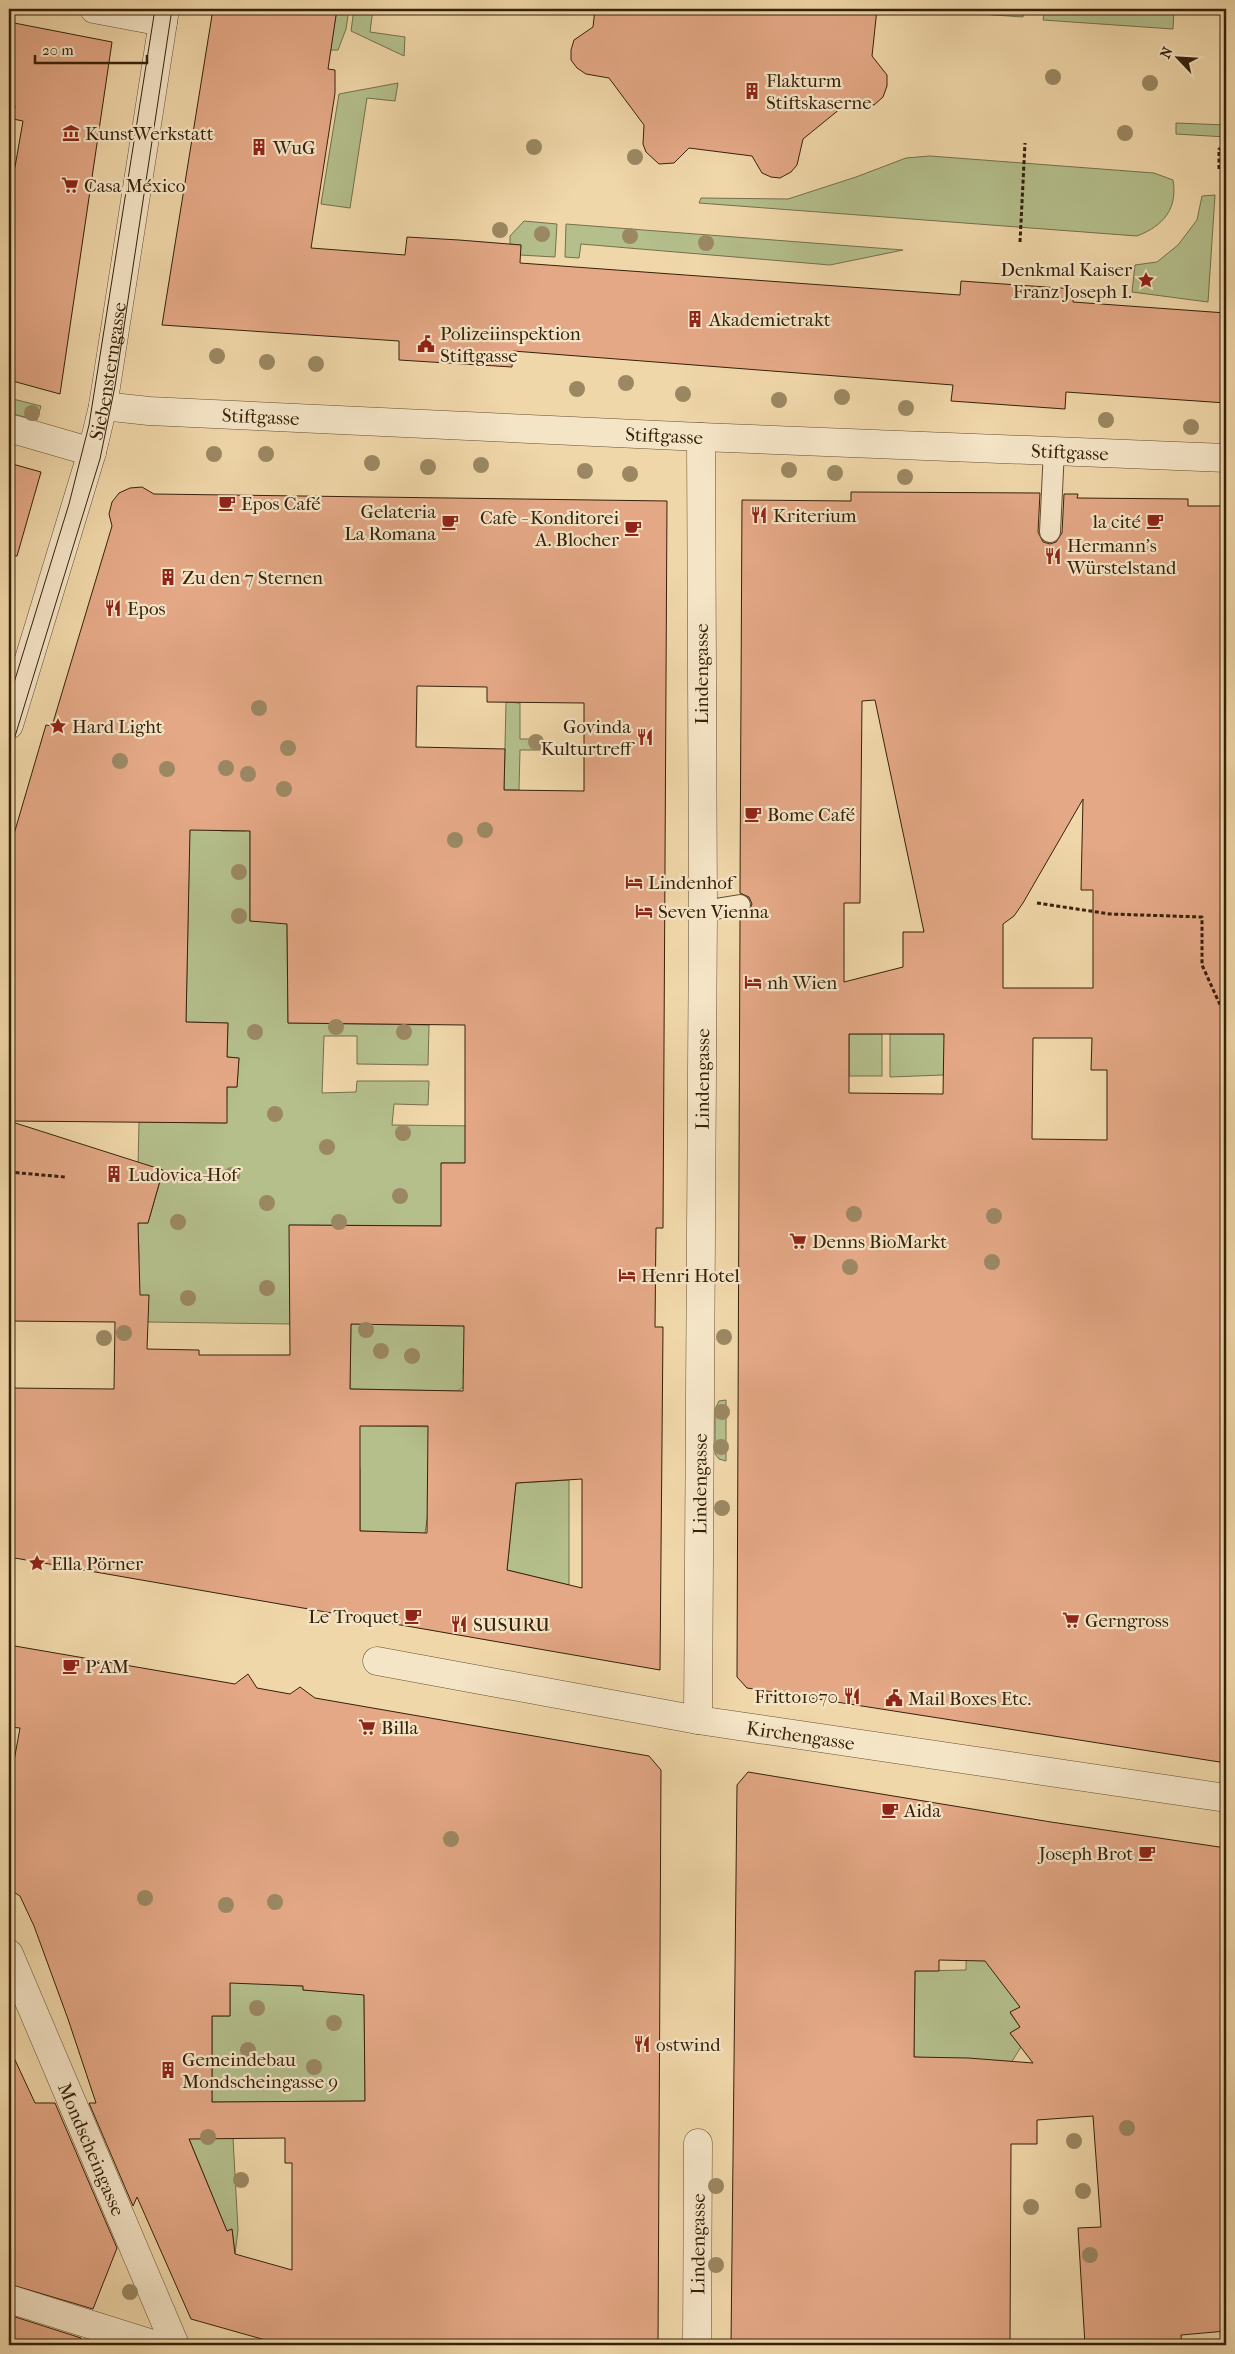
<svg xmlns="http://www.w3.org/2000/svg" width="1235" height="2354" font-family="'IM FELL French Canon',serif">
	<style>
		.green { fill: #b4bf8c; stroke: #75704b }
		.building { fill: #e4a886; stroke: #36210a; fill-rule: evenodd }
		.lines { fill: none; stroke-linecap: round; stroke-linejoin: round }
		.lane-casing { stroke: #644e32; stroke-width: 22 }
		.street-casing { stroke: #644e32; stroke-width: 29 }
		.path { stroke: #36210a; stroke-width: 3; stroke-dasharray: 4 2.5; stroke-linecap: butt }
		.lane { stroke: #f5e5c7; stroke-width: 20 }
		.street { stroke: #f5e5c7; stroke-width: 28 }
		.tram { stroke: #36210a; stroke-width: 1 }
		.tree { fill: #9b8863 }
		.labels { text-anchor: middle; stroke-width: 4.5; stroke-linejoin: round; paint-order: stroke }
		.poi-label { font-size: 19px; fill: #36210a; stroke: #f5e5c7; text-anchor: start }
		.street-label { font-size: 19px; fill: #36210a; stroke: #f5e5c7 }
	</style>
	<rect width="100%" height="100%" fill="#f0d7a9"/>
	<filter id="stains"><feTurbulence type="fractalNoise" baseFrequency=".004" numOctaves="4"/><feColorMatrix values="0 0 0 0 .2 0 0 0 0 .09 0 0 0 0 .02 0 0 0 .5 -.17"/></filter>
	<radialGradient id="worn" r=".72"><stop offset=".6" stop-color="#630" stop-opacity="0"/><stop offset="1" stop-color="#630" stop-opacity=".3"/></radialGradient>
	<g class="green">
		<polygon points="337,9 349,9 346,29 338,50 330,50"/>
		<polygon points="354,9 373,9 370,32 405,37 404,56 351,31"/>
		<polygon points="951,9 1024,9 1023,17 951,12"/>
		<polygon points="1045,9 1174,9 1173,29 1043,20"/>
		<polygon points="398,83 395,101 367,98 350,208 321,204 339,94"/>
		<polygon points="1176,123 1226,125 1226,137 1176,134"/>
		<path d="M930 156 1154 173 1173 180C1178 209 1163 226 1137 236L699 203 701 198 788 199 856 177 906 158Z"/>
		<polygon points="1215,195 1208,302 1132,292 1135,265 1157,262 1178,245 1197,220 1202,196"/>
		<polygon points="524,221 557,224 555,257 520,255 521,245 510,244 510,236"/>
		<polygon points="566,224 903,250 830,265 581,244 579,258 565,257"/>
		<polygon points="9,398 41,406 37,420 9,413"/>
		<polygon points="506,702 520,703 520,739 540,739 540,750 520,750 519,790 504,790"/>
		<polygon points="190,815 222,831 246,831 247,819 250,819 250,921 287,922 288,1023 429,1025 428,1065 357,1064 357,1036 324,1036 322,1093 356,1092 357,1081 429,1081 428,1105 394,1104 392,1125 475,1126 474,1163 441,1163 475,1226 290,1225 290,1324 148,1322 124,1295 139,1261 138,1223 148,1223 163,1171 138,1167 139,1122 226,1123 227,1087 237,1087 239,1058 227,1057 228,1023 186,1022"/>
		<rect x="849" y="1034" width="33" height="42"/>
		<polygon points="890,1034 957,1034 943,1075 890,1077"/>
		<polygon points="351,1324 468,1326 463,1372 467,1384 458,1391 350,1389"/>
		<polygon points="726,1400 726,1461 719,1459 715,1454 715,1409 719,1401"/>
		<polygon points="328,1425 442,1427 424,1539 388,1532 360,1531 360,1468"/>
		<polygon points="569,1480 569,1585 507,1570 516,1483"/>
		<polygon points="967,1891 1020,2007 1010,2013 1020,2027 1010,2033 1021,2047 1011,2063 914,2057 915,1971 966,1970"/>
		<polygon points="230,1925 280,1985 303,1986 303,1990 364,1994 365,2101 212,2102 212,2016 230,2016"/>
		<polygon points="174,2102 233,2138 238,2230 235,2254 232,2229 227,2231"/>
	</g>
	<g class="building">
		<polygon points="213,9 337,9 328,69 335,70 335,93 311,248 405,255 407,237 459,240 521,245 520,263 960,295 961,281 1074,289 1073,302 1226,313 1226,403 1066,392 1065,409 951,401 953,385 513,351 512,367 399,360 399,341 162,325"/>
		<polygon points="595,9 877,9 872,56 887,75 887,86 883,97 874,105 863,105 851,100 803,139 797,165 791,172 780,178 771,177 762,173 752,156 689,148 674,163 659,164 646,152 643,144 644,125 609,78 586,74 577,68 571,60 571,50 574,40 593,27"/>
		<polygon points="9,22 112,42 60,394 9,380 9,184 12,184 23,121 13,119 15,106 9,105"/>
		<polygon points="9,463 41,472 17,556 9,555"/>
		<path d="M142 487 154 494 667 501 663 1228H656L655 1327H663L660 1670 9 1557V1388L114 1389 115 1322 9 1321V851L46 725 52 726 112 526 109 514 112 502 119 493 130 488ZM417 686 487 687V702L584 703V791L504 790 505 749 416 747ZM190 830 250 831V921L287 924 288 1023 465 1025V1163H441V1226L289 1225 290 1355H199V1350L147 1349 149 1295H140L138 1223H148L163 1170 9 1121 227 1123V1087H237L239 1058 227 1057 228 1023 186 1022ZM351 1324 464 1326 463 1391 350 1389ZM360 1426H428L427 1533 360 1531ZM582 1479V1588L507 1570 516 1483Z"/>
		<path d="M851 492 1040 493 1038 532 1043 542 1050 544 1056 542 1062 533 1064 494H1078L1077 498 1188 499V506H1226V1763L747 1688 737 1677 740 917 748 914 752 904 749 897 740 893 742 500 851 501ZM875 700 924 932H903V967L844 982V903H860L862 701ZM1083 799 1081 890H1093V988H1003V924L1014 916 1023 903ZM849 1034H944L943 1094 849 1093ZM1033 1038H1092L1091 1070H1107V1140L1032 1139Z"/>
		<path d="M9 1645 235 1684 248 1674 257 1688 290 1694 300 1687 315 1698 649 1756 661 1770 658 2345H283L191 2319 137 2197 133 2206 89 2103H96L68 2019 34 1926 20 1896 9 1889V1788L20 1728 9 1727ZM230 1983 303 1986V1990L364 1995 365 2101 212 2102V2016H230ZM285 2138V2163H292V2270L235 2254 232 2229 227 2231 189 2139Z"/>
		<path d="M748 1772 1051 1822 1226 1848V2331L1181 2335 1182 2345H1085L1078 2228 1101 2227 1093 2116 1037 2120V2144H1011L1010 2345H731L737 1785ZM939 1960 985 1961 1020 2007 1010 2012 1020 2027 1010 2033 1033 2063 968 2058 914 2057 915 1971H939Z"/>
		<polygon points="9,2047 35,2103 55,2103 117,2248 93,2309 9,2284"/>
		<polygon points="9,2315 81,2338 78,2345 9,2345"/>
	</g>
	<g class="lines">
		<g class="lane-casing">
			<g id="lane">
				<polyline points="1050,532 1054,450"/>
				<polyline points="703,911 740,905"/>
			</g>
		</g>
		<g class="street-casing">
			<g id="street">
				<polyline points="94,9 163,22"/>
				<path id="s1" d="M103 406 149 411 701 437 1226 458"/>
				<polyline points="9,428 92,452"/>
				<path id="s2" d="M9 725 92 452 103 406 165 9"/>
				<path id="s3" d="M377 1661 698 1720 1226 1798"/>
				<path id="s4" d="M698 1720 703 911 701 437"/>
				<path id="s5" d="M9 1954 175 2345"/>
				<polyline points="9,2299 156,2345"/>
				<path id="s6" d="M697 2345 698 2143"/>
			</g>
		</g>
		<g class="path">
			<polyline points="1219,169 1219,149 1226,150"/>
			<polyline points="1020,242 1025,143"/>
			<polyline points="1037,903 1110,914 1202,917 1202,965 1226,1018"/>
			<polyline points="9,1172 65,1177"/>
		</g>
		<use href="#lane" class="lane"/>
		<use href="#street" class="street"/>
		<g class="tram">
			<polyline points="9,699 69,504 89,425 155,9"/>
			<polyline points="9,756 100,459 115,386 172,9"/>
		</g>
	</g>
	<g class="tree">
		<circle cx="1053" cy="77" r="8"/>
		<circle cx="1150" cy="83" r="8"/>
		<circle cx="1125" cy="133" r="8"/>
		<circle cx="534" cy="147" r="8"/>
		<circle cx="635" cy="157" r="8"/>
		<circle cx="500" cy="230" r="8"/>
		<circle cx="542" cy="234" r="8"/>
		<circle cx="630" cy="236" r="8"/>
		<circle cx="706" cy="243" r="8"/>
		<circle cx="217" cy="356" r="8"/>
		<circle cx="267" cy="362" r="8"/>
		<circle cx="316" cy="364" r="8"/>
		<circle cx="626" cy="383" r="8"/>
		<circle cx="577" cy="389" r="8"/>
		<circle cx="683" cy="394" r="8"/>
		<circle cx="842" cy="397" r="8"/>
		<circle cx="779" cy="400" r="8"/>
		<circle cx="906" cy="408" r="8"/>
		<circle cx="32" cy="413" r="8"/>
		<circle cx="1106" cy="420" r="8"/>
		<circle cx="1191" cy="427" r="8"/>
		<circle cx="214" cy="454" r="8"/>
		<circle cx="266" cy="454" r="8"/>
		<circle cx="372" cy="463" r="8"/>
		<circle cx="481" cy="465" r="8"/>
		<circle cx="428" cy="467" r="8"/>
		<circle cx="789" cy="470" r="8"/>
		<circle cx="585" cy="471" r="8"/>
		<circle cx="835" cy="473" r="8"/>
		<circle cx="630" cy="474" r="8"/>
		<circle cx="905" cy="477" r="8"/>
		<circle cx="259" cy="708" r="8"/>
		<circle cx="536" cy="742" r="8"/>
		<circle cx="288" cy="748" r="8"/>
		<circle cx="120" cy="761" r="8"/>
		<circle cx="226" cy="768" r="8"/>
		<circle cx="167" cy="769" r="8"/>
		<circle cx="248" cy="774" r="8"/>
		<circle cx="284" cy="789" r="8"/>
		<circle cx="485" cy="830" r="8"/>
		<circle cx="455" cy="840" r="8"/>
		<circle cx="239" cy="872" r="8"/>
		<circle cx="239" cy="916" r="8"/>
		<circle cx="336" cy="1027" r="8"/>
		<circle cx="255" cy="1032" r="8"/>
		<circle cx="404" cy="1032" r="8"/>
		<circle cx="275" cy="1114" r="8"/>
		<circle cx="403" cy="1133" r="8"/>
		<circle cx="327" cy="1147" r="8"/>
		<circle cx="232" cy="1175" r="8"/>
		<circle cx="400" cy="1196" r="8"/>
		<circle cx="267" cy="1203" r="8"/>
		<circle cx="854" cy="1214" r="8"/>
		<circle cx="994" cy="1216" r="8"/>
		<circle cx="178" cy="1222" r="8"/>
		<circle cx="339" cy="1222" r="8"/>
		<circle cx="992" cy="1262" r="8"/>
		<circle cx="850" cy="1267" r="8"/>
		<circle cx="267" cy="1288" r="8"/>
		<circle cx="188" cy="1298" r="8"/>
		<circle cx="366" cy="1330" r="8"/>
		<circle cx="124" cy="1333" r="8"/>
		<circle cx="724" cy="1337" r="8"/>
		<circle cx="104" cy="1338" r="8"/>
		<circle cx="381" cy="1351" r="8"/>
		<circle cx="412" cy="1356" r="8"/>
		<circle cx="722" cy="1412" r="8"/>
		<circle cx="721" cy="1447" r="8"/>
		<circle cx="722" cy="1508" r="8"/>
		<circle cx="451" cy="1839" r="8"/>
		<circle cx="145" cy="1898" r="8"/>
		<circle cx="275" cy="1902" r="8"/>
		<circle cx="226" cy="1905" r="8"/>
		<circle cx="257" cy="2008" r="8"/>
		<circle cx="334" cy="2023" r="8"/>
		<circle cx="248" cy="2050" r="8"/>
		<circle cx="314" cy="2067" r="8"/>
		<circle cx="1127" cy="2128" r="8"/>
		<circle cx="208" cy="2137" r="8"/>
		<circle cx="1074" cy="2141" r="8"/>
		<circle cx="241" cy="2180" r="8"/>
		<circle cx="716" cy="2186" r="8"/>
		<circle cx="1083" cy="2191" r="8"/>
		<circle cx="1031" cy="2207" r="8"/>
		<circle cx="1090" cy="2255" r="8"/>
		<circle cx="716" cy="2265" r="8"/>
		<circle cx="130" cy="2292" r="8"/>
	</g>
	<defs>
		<g id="building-bare" transform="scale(1.35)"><path d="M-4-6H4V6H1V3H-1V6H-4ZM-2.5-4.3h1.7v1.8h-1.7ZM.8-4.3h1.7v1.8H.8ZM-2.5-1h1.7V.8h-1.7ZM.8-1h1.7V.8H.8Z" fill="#8f2418" stroke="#f5e5c7" stroke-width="2.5" paint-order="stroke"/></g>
		<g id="museum-bare" transform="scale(1.35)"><path d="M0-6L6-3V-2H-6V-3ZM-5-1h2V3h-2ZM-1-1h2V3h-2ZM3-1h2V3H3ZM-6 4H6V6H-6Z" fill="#8f2418" stroke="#f5e5c7" stroke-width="2.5" paint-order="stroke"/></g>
		<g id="supermarket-bare" transform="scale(1.35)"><path d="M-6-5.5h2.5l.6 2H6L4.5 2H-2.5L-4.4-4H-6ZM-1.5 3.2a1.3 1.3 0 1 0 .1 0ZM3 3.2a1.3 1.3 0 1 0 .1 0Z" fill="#8f2418" stroke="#f5e5c7" stroke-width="2.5" paint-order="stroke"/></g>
		<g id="sight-bare" transform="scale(1.35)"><path d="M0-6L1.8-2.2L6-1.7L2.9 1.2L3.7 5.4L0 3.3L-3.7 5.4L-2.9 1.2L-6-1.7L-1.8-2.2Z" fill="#8f2418" stroke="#f5e5c7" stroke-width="2.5" paint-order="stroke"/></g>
		<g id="civic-bare" transform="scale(1.35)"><path d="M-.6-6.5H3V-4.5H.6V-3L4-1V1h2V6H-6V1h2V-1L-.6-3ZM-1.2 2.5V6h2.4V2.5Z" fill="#8f2418" stroke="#f5e5c7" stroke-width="2.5" paint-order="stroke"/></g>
		<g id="cafe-bare" transform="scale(1.35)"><path d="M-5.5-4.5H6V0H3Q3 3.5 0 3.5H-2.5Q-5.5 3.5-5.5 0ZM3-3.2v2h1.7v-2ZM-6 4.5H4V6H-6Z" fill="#8f2418" stroke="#f5e5c7" stroke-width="2.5" paint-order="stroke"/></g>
		<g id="restaurant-bare" transform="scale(1.35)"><path d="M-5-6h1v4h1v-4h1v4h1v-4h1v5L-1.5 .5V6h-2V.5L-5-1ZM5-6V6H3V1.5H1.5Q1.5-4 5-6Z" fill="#8f2418" stroke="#f5e5c7" stroke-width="2.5" paint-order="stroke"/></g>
		<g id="hotel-bare" transform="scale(1.35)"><path d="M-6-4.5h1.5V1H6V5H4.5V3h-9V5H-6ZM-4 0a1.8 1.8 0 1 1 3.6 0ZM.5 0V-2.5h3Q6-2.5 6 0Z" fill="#8f2418" stroke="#f5e5c7" stroke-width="2.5" paint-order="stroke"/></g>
	</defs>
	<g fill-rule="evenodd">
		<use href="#building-bare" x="752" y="91"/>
		<use href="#museum-bare" x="71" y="133"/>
		<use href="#building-bare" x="259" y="147"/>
		<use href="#supermarket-bare" x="70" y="185"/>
		<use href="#sight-bare" x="1146" y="280"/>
		<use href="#building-bare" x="695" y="319"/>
		<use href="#civic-bare" x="426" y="344"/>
		<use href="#cafe-bare" x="227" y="503"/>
		<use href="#restaurant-bare" x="759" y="515"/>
		<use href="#cafe-bare" x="1155" y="521"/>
		<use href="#cafe-bare" x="450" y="522"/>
		<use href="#cafe-bare" x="633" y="528"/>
		<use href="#restaurant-bare" x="1053" y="556"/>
		<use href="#building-bare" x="168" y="577"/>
		<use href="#restaurant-bare" x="113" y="608"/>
		<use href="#sight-bare" x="58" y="726"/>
		<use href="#restaurant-bare" x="645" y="737"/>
		<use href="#cafe-bare" x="753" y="814"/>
		<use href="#hotel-bare" x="634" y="882"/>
		<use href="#hotel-bare" x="644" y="911"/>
		<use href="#hotel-bare" x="753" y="982"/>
		<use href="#building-bare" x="114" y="1174"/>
		<use href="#supermarket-bare" x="798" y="1241"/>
		<use href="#hotel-bare" x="627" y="1275"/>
		<use href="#sight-bare" x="37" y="1563"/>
		<use href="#cafe-bare" x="413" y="1616"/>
		<use href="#supermarket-bare" x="1071" y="1620"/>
		<use href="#restaurant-bare" x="459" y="1624"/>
		<use href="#cafe-bare" x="71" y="1666"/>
		<use href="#restaurant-bare" x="852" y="1696"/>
		<use href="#civic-bare" x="894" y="1698"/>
		<use href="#supermarket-bare" x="367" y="1727"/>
		<use href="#cafe-bare" x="890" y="1810"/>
		<use href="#cafe-bare" x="1147" y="1853"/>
		<use href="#restaurant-bare" x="642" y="2044"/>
		<use href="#building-bare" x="168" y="2070"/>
	</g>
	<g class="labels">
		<g class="poi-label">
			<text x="766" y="87">Flakturm<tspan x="766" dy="22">Stiftskaserne</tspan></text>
			<text x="85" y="140">KunstWerkstatt</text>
			<text x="273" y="154">WuG</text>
			<text x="84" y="192">Casa México</text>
			<text x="1132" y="276" text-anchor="end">Denkmal Kaiser<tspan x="1132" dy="22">Franz Joseph I.</tspan></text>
			<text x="709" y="326">Akademietrakt</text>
			<text x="440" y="340">Polizeiinspektion<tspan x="440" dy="22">Stiftgasse</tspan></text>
			<text x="241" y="510">Epos Café</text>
			<text x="436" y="518" text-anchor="end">Gelateria<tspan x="436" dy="22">La Romana</tspan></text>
			<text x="773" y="522">Kriterium</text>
			<text x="619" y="524" text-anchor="end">Cafe - Konditorei<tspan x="619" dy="22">A. Blocher</tspan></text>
			<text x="1141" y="528" text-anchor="end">la cité</text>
			<text x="1067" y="552">Hermann's<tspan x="1067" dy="22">Würstelstand</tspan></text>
			<text x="182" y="584">Zu den 7 Sternen</text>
			<text x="127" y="615">Epos</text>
			<text x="72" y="733">Hard Light</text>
			<text x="631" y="733" text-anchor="end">Govinda<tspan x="631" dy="22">Kulturtreff</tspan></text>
			<text x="767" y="821">Bome Café</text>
			<text x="648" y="889">Lindenhof</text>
			<text x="658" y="918">Seven Vienna</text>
			<text x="767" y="989">nh Wien</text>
			<text x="128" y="1181">Ludovica-Hof</text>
			<text x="812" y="1248">Denns BioMarkt</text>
			<text x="641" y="1282">Henri Hotel</text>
			<text x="51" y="1570">Ella Pörner</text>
			<text x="399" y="1623" text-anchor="end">Le Troquet</text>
			<text x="1085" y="1627">Gerngross</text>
			<text x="473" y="1631">SUSURU</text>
			<text x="85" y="1673">P‘AM</text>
			<text x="838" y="1703" text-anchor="end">Fritto1070</text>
			<text x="908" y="1705">Mail Boxes Etc.</text>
			<text x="381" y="1734">Billa</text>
			<text x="904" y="1817">Aida</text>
			<text x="1133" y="1860" text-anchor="end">Joseph Brot</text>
			<text x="656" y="2051">ostwind</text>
			<text x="182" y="2066">Gemeindebau<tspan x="182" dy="22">Mondscheingasse 9</tspan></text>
		</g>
		<g class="street-label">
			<text dy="7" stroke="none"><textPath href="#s2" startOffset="368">Siebensterngasse</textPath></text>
			<text dy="7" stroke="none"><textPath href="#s1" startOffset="158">Stiftgasse</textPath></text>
			<text dy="7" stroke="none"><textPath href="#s1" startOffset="562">Stiftgasse</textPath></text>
			<text dy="7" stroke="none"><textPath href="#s1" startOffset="968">Stiftgasse</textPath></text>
			<text transform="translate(701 674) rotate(-90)" y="7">Lindengasse</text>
			<text dy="7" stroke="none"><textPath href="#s4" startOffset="641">Lindengasse</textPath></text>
			<text dy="7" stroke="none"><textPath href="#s4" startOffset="236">Lindengasse</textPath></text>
			<text dy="7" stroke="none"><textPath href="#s3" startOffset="430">Kirchengasse</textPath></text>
			<text dy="7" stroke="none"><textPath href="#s5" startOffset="212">Mondscheingasse</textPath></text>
			<text dy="7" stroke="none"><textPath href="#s6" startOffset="101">Lindengasse</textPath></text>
		</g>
	</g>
	<rect width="1235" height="2354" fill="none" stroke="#f0d7a9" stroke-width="30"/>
	<rect x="10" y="10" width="1215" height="2334" fill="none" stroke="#36210a" stroke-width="2.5"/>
	<rect x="15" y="15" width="1205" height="2324" fill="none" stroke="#36210a"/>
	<g transform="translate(1178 58) rotate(295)" stroke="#f5e5c7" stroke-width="4" paint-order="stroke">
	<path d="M0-4L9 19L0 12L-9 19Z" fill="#36210a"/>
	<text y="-8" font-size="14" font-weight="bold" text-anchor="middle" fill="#36210a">N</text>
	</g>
	<path d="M35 55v8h112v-8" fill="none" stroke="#36210a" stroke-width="2.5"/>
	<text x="42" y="55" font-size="15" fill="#36210a" stroke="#f5e5c7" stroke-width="4" paint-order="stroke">20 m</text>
	<rect width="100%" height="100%" filter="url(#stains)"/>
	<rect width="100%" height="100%" fill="url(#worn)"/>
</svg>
